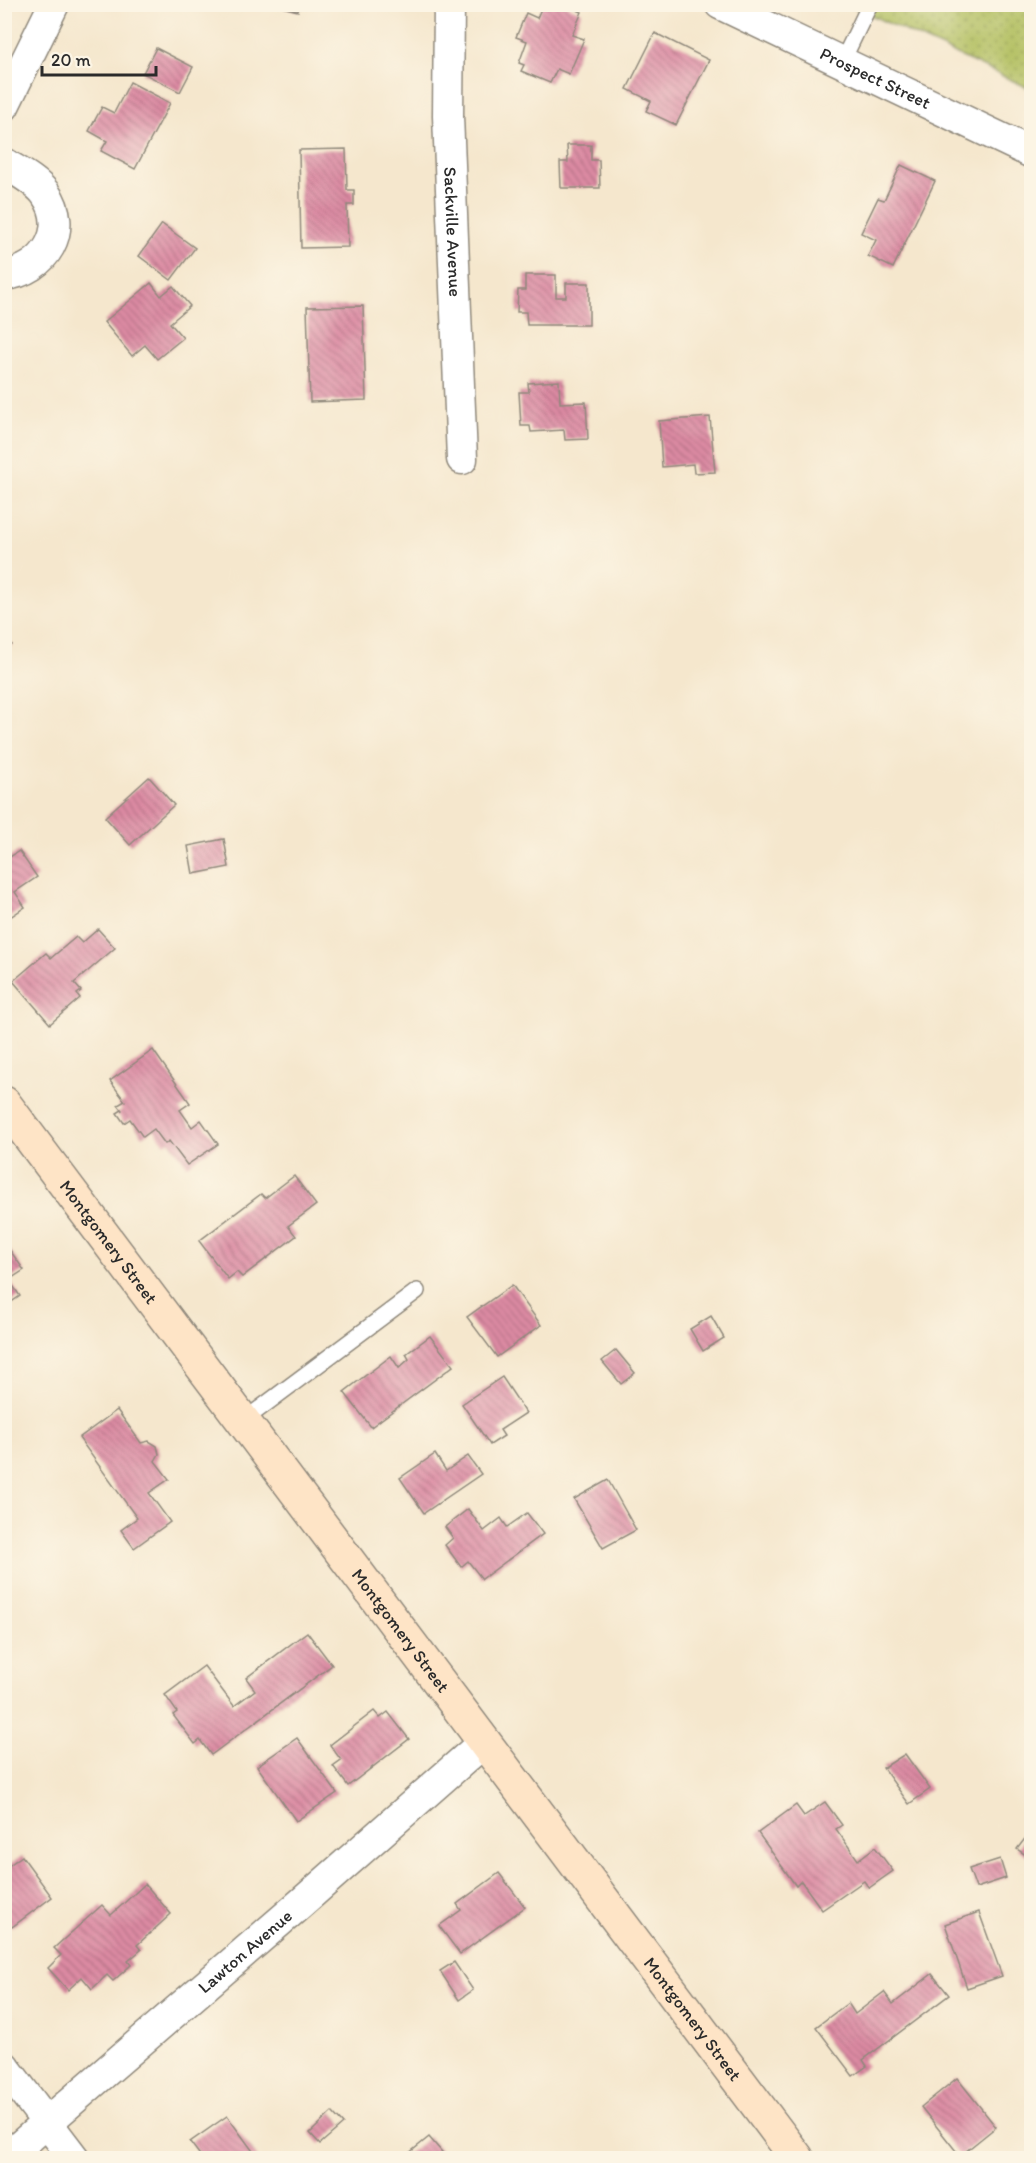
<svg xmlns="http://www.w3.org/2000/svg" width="1036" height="2163" font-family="Itim,sans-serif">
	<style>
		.park { fill: url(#park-dots); stroke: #6f7646; stroke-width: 1.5 }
		.building { fill: url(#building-back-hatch) }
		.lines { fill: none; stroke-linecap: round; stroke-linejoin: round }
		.lane-casing { stroke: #90897c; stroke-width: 18 }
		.street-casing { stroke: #90897c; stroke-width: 33 }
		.secondary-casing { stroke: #90897c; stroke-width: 36 }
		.lane { stroke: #fff; stroke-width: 15 }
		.street { stroke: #fff; stroke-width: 30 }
		.secondary { stroke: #fee4c6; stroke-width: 33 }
		.labels { text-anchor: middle; stroke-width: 5; stroke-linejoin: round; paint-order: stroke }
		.street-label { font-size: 18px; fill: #2b2b2b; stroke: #fcf5e5 }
	</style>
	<defs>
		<pattern id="park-dots" width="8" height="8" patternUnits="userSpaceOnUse" patternTransform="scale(1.5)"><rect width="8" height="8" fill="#b3c062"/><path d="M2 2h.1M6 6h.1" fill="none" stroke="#929c51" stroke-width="1.8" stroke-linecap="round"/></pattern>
		<pattern id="building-back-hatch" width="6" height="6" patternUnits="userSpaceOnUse" patternTransform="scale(1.5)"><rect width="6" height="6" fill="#dc8aa3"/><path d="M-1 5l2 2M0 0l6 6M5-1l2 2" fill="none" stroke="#b37185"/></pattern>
	</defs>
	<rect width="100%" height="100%" fill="#fcf5e5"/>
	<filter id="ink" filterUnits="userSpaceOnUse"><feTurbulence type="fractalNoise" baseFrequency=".0167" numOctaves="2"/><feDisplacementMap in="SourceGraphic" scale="12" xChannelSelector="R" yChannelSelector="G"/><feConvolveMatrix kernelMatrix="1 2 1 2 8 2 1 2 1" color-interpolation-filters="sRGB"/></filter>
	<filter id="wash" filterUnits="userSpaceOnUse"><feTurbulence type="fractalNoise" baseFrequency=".008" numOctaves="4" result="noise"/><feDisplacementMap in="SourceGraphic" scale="24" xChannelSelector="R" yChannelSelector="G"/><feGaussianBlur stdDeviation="1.35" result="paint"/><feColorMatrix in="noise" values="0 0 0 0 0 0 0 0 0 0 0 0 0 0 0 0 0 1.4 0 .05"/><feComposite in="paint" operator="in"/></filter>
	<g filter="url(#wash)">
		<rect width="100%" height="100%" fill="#f5e7cd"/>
		<polygon class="park" points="849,5 1031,5 1031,89"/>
		<g id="blocks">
			<g class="building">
				<polygon points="543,4 563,4 582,12 572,35 584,39 569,74 557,69 550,83 521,71 524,65 519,63 527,41 516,37 526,13 537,18"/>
				<polygon points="274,5 300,5 298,11"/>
				<polygon points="655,33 709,60 676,125 646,111 651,101 627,89"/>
				<polygon points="156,48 193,67 180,92 143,73"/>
				<polygon points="130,82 170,103 135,169 101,151 107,141 89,131 102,107 114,113"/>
				<polygon points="567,145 591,145 591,160 599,160 600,188 561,188 560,162 568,162"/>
				<polygon points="346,149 347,190 354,190 354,205 347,205 348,247 301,248 299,150"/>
				<polygon points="901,165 935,181 893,268 868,256 876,240 861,233 878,198 884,200"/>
				<polygon points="162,224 195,248 171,280 139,256"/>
				<polygon points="525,275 556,275 556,297 566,297 566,283 589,283 589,325 527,325 526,312 517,312 518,290 525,290"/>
				<polygon points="151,283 161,296 173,286 190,306 170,323 183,338 157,359 145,345 132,356 104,322"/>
				<polygon points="363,306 366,400 310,402 307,307"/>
				<polygon points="559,381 560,403 586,402 588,439 565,440 564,430 531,432 530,426 521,426 519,392 529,392 528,383"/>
				<polygon points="710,417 715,472 694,473 693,464 662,467 659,421"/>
				<polygon points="4,637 12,645 4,651"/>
				<polygon points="149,777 174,805 130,845 105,817"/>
				<polygon points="224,839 229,867 193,874 188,846"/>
				<polygon points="19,851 37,877 15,892 25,907 4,921 4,861"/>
				<polygon points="98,929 115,948 74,983 81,991 77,994 80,998 50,1024 13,981 46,953 51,958 76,937 82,943"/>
				<polygon points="153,1050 190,1103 180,1110 192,1127 201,1120 218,1144 187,1165 169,1141 165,1144 154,1129 143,1137 130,1119 124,1123 117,1113 122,1110 118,1105 125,1101 110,1081"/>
				<polygon points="294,1176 316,1205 288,1226 296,1236 242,1277 237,1272 228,1279 199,1241 261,1194 265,1198"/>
				<polygon points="4,1242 24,1270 9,1280 20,1296 4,1307"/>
				<polygon points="512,1285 541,1325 497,1357 467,1317"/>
				<polygon points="711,1316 724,1338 703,1351 690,1329"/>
				<polygon points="430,1336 453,1366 371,1427 344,1392 391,1356 399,1368 409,1359 406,1354"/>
				<polygon points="616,1350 635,1373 621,1384 602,1361"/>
				<polygon points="502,1377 526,1413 500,1430 504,1436 490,1445 462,1404"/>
				<polygon points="117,1410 141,1443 149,1441 157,1446 159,1454 155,1461 169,1479 149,1493 170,1522 134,1548 121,1530 137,1518 79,1438"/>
				<polygon points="435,1454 446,1471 468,1456 481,1474 424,1513 400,1478"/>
				<polygon points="608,1480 636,1530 603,1548 574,1499"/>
				<polygon points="468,1509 484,1531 501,1518 507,1527 527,1513 543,1534 482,1579 468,1561 461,1567 445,1545 453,1538 445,1527"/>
				<polygon points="307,1632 332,1665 211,1755 200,1740 195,1744 173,1715 177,1712 165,1695 204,1666 234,1706 255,1690 246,1678"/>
				<polygon points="374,1711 380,1718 388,1712 409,1739 348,1786 333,1766 341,1760 330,1745"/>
				<polygon points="297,1738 337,1793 296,1821 257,1766"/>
				<polygon points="905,1754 930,1789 909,1804 883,1768"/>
				<polygon points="825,1802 842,1825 836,1829 858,1860 875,1847 893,1871 869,1888 864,1881 822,1910 801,1881 796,1886 758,1833 796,1805 804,1816"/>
				<polygon points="1027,1836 1032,1840 1032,1859 1017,1849"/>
				<polygon points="22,1856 52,1897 12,1927 4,1918 4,1869"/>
				<polygon points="1000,1859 1006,1878 976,1888 969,1869"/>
				<polygon points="499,1873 525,1907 460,1954 439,1926 461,1910 457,1904"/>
				<polygon points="145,1884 171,1914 137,1945 141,1950 128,1961 131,1965 113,1981 107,1975 92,1989 82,1977 68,1990 48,1968 61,1955 54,1948 102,1905 111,1915"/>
				<polygon points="979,1912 1002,1976 967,1988 945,1924"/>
				<polygon points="454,1962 473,1990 459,2000 440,1971"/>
				<polygon points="932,1974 949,1995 863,2060 867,2066 853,2076 816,2027 848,2003 855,2014 884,1992 893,2004"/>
				<polygon points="957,2078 996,2127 960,2156 921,2107"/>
				<polygon points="332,2112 343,2124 320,2144 310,2133"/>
				<polygon points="227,2116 258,2158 202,2158 190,2142"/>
				<polygon points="429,2137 447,2158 403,2158"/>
			</g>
		</g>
	</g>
	<g filter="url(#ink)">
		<use href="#blocks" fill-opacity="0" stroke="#90897c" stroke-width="1.5"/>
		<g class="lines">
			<g class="lane-casing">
				<g id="lane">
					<polyline points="842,62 870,4"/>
					<polyline points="243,1421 417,1291"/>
				</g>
			</g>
			<g class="street-casing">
				<g id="street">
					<path id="s1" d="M449 4 448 116 462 459"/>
					<path id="s2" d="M720 4 1032 153"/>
					<polyline points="4,106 54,4"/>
					<path d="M4 163C18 172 35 180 45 193 71 229 45 271 4 275"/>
					<polyline points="4,2066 74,2158"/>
					<path id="s3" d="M6 2158 300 1904 484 1742"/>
				</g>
			</g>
			<g class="secondary-casing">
				<g id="secondary">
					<path id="s4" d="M4 1103 797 2158"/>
				</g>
			</g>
			<use href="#lane" class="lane"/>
			<use href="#street" class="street"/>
			<use href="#secondary" class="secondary"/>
		</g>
	</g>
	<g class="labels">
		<g class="street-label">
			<text dy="6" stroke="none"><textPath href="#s2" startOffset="172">Prospect Street</textPath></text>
			<text dy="6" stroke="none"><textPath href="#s1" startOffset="228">Sackville Avenue</textPath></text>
			<text dy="6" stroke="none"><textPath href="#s4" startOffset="174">Montgomery Street</textPath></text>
			<text dy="6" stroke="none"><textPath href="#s4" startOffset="660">Montgomery Street</textPath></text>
			<text dy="6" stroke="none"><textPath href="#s3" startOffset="316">Lawton Avenue</textPath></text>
			<text dy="6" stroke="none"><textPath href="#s4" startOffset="1146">Montgomery Street</textPath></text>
		</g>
	</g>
	<rect width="1036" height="2163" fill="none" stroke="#fcf5e5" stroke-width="24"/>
	<path d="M42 66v9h114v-9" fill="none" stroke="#2b2b2b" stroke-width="3"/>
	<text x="51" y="66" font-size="18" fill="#2b2b2b" stroke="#fcf5e5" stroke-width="4.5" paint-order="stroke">20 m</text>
</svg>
